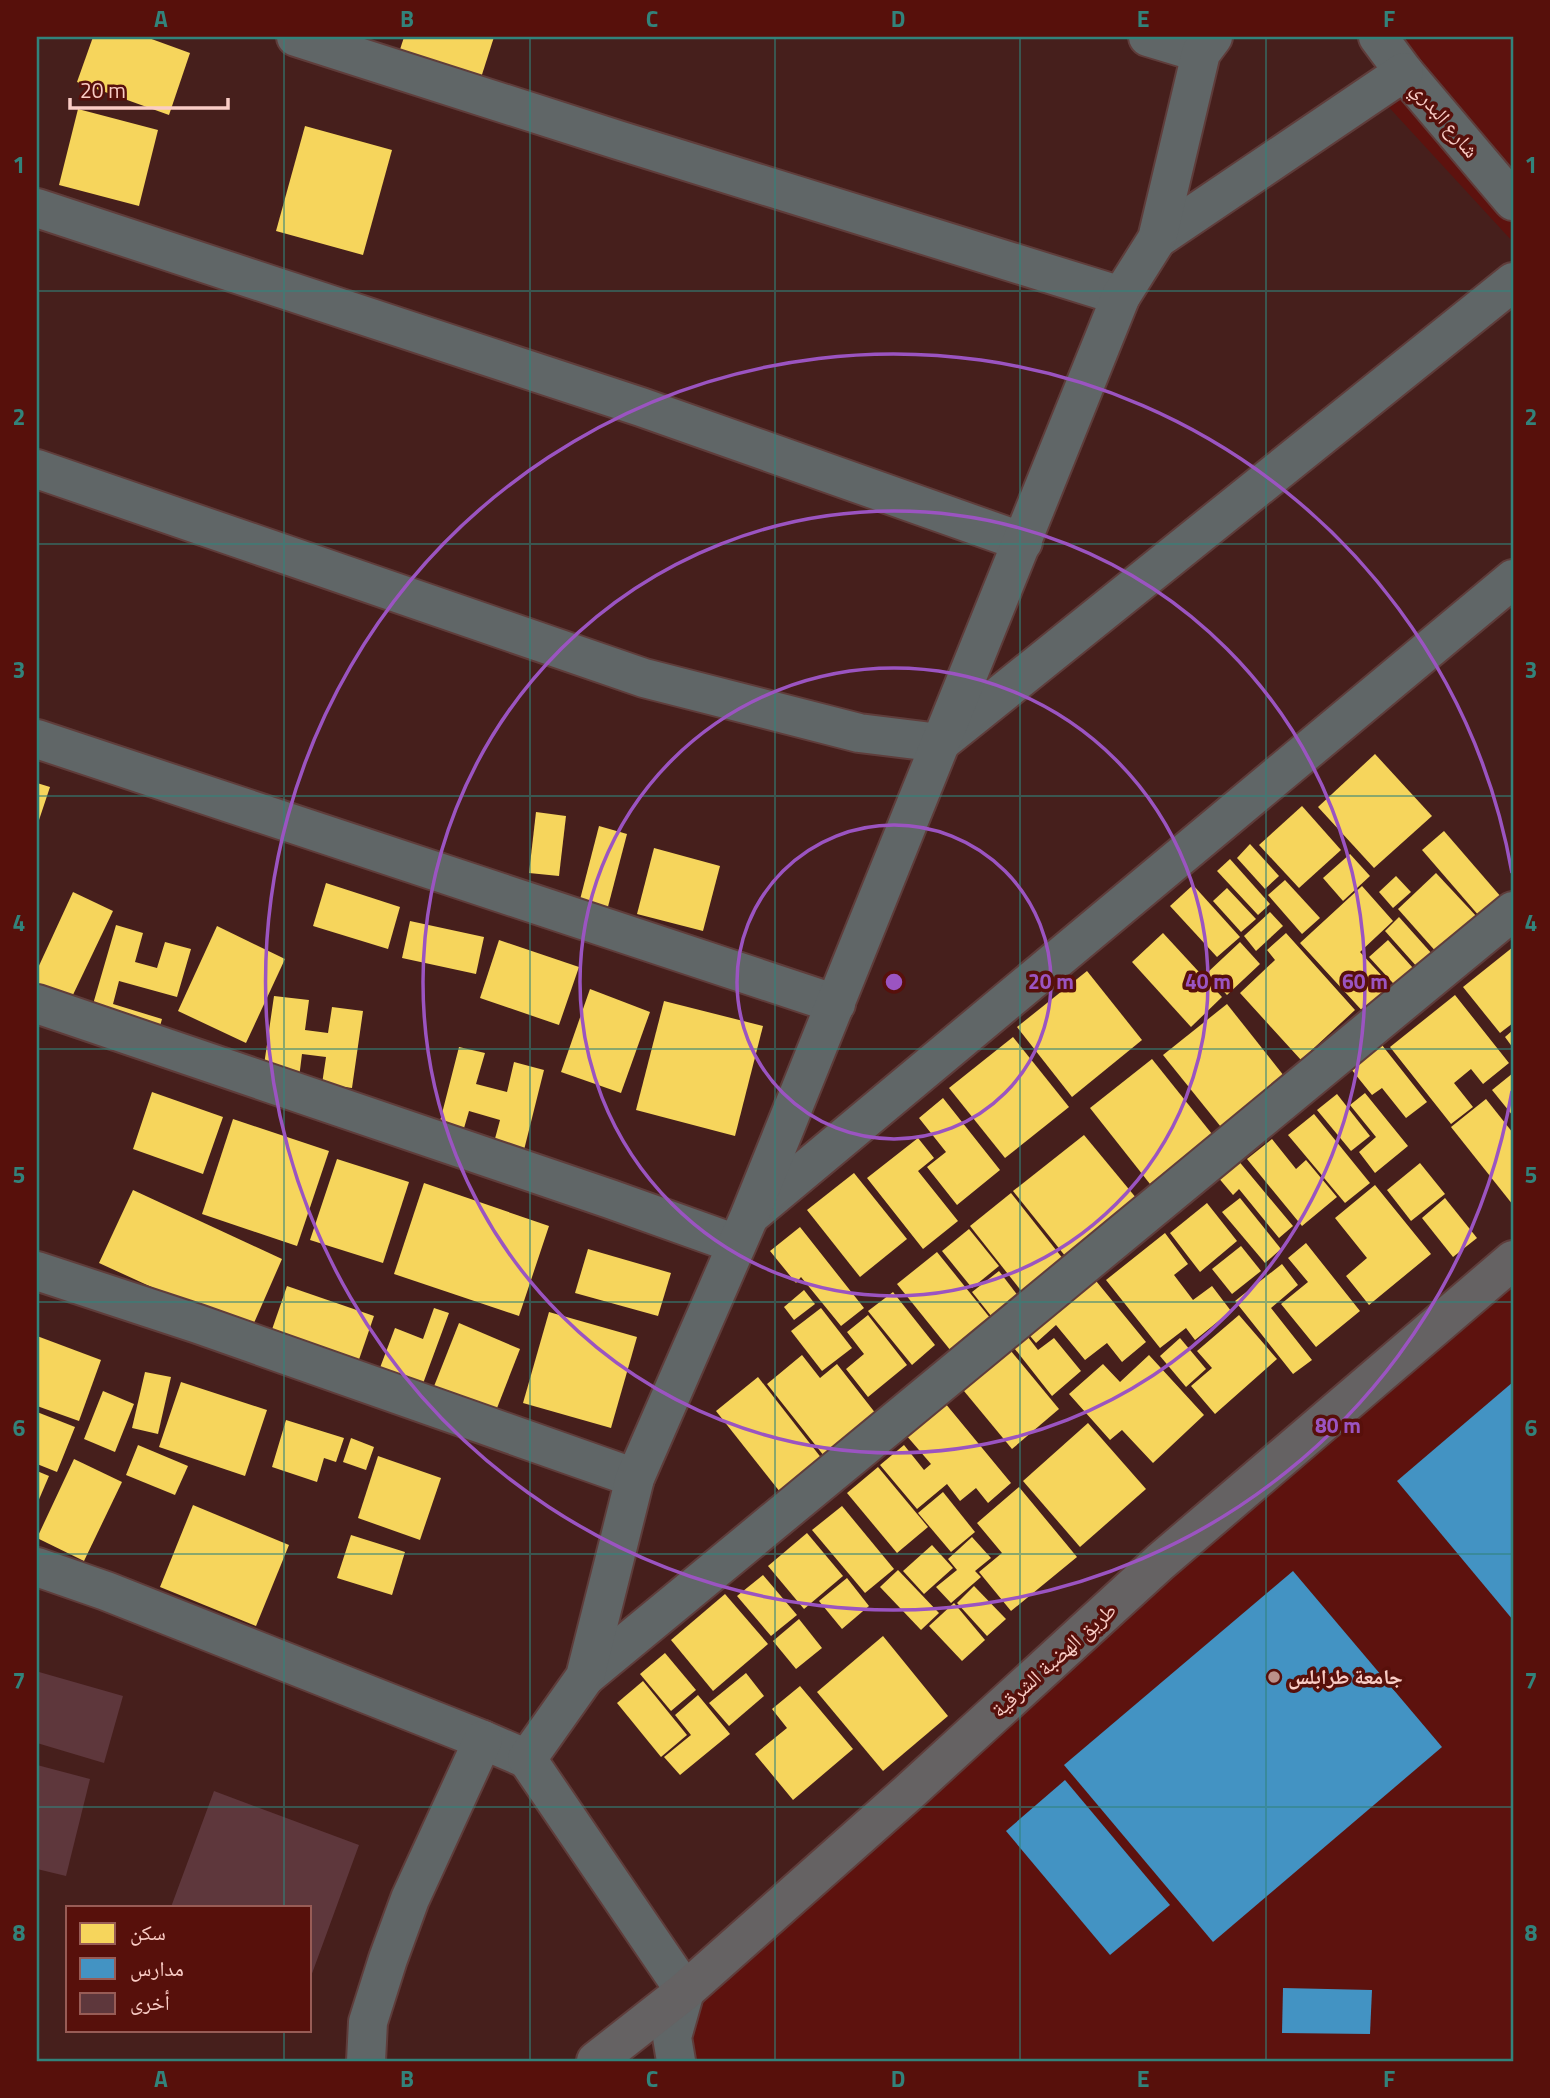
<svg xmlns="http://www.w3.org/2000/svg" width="1550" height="2098" font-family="'Titillium Web','Noto Naskh Arabic',sans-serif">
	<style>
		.built { fill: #5d120e }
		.homes { fill: #f6d55c }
		.schools { fill: #4393c3 }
		.building { fill: #5e373c }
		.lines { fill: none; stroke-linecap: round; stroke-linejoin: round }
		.minor-casing { stroke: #5f3d3b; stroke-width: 42 }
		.major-casing { stroke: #5f3d3b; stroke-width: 42 }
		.minor { stroke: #606667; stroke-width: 38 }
		.major { stroke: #656263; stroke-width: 38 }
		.grid { fill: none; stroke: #32837b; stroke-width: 2; stroke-opacity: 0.55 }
		.ring { fill: none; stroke: #9b54c1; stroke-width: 3.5 }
		.poi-dot { fill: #bb908a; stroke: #57100b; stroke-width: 2.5 }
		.labels { text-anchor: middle; stroke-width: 7; stroke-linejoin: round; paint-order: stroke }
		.street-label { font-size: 21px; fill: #facdc6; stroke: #57100b }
		.poi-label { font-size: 21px; font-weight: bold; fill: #facdc6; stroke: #57100b; text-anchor: start }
		.centre { fill: #9b54c1; stroke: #57100b; stroke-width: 3.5 }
		.ring-label { font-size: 21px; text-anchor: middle; font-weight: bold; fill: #9b54c1; stroke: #57100b; stroke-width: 7; stroke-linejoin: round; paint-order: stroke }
		.neatline { fill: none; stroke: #32837b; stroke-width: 2.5 }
		.grid-label { font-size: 23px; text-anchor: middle; font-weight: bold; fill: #32837b }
	</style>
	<rect width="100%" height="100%" fill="#461f1c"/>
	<g class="built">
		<polygon points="1384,37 1513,37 1513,242 1385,103"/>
		<polygon points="1513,1260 1513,2061 676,2061 685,1991"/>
	</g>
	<g class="homes">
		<polygon points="93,37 146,37 190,53 169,115 77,82"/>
		<polygon points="404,37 494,37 479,84 397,59"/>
		<polygon points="78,109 158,130 139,206 59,185"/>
		<polygon points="305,126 392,150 363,255 276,231"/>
		<polygon points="1375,754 1432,816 1374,868 1318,807"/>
		<polygon points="37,783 50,787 37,826"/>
		<polygon points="1302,806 1341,850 1299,888 1259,845"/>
		<polygon points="536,812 566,816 559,876 529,873"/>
		<polygon points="599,826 627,834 604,922 576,915"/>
		<polygon points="1444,831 1508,905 1486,924 1422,850"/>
		<polygon points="1250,844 1279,876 1265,889 1237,858"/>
		<polygon points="654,848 720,866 703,931 637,914"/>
		<polygon points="1350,854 1370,876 1343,901 1323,878"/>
		<polygon points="1230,859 1270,904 1258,915 1217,871"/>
		<polygon points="1436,873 1478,918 1438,954 1398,909"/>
		<polygon points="1396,876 1411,892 1393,908 1379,892"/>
		<polygon points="1285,880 1320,918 1302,934 1268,895"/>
		<polygon points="326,883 400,907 388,949 313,926"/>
		<polygon points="1193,885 1240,937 1217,957 1170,906"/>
		<polygon points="1362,886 1393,921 1360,952 1395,990 1367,1016 1300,943"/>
		<polygon points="1227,888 1256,919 1241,932 1213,901"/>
		<polygon points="73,892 113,911 71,999 37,983 37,970"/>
		<polygon points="1270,912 1283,926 1256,951 1244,936"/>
		<polygon points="1399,917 1433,955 1418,968 1385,931"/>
		<polygon points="410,921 484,937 476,974 402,958"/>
		<polygon points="116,925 143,933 135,962 157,968 165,942 191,949 177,997 119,981 113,1004 162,1019 157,1037 89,1018"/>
		<polygon points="217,926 285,959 246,1043 178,1011"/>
		<polygon points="1163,933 1222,997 1191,1027 1132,962"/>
		<polygon points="1286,933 1355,1010 1301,1060 1240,993 1275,960 1267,950"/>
		<polygon points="499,940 579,967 559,1025 480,998"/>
		<polygon points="1388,940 1421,977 1403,994 1369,957"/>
		<polygon points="1240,942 1260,964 1227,995 1207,973"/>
		<polygon points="1513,947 1513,1023 1500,1033 1463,987"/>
		<polygon points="1087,971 1142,1040 1072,1097 1017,1027"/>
		<polygon points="590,989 650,1012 621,1093 561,1072"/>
		<polygon points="1455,995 1509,1063 1483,1084 1471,1069 1454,1083 1473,1107 1451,1124 1390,1047"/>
		<polygon points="274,996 309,1000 305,1030 328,1033 332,1007 363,1011 352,1088 322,1084 326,1057 302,1054 299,1078 263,1072"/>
		<polygon points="664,1001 763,1026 735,1136 636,1110"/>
		<polygon points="1227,1004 1284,1076 1221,1127 1163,1055"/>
		<polygon points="1513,1030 1513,1048 1505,1037"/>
		<polygon points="1013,1037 1069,1107 1005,1158 949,1088"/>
		<polygon points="1378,1040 1427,1102 1406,1118 1382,1088 1372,1095 1347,1064"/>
		<polygon points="459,1047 485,1053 476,1084 507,1092 514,1062 544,1070 523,1154 493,1146 500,1120 469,1111 462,1135 438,1129"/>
		<polygon points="1152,1059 1212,1134 1150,1184 1090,1108"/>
		<polygon points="1513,1073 1513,1116 1492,1090"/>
		<polygon points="152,1092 223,1117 203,1174 133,1149"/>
		<polygon points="1365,1093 1408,1146 1375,1173 1359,1152 1376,1137 1350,1105"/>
		<polygon points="1337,1094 1370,1136 1351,1151 1317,1110"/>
		<polygon points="943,1098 1000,1170 957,1205 927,1167 946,1152 919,1118"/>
		<polygon points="1486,1099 1513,1133 1513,1205 1451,1127"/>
		<polygon points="1314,1114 1370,1183 1345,1203 1288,1135"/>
		<polygon points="233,1119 329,1151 297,1246 202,1214"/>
		<polygon points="1084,1135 1137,1199 1074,1267 1013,1191"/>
		<polygon points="918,1138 934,1158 918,1171 958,1221 923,1249 867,1178"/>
		<polygon points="1272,1139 1296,1169 1306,1160 1337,1197 1302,1226 1247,1159"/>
		<polygon points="337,1159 409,1182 383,1263 310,1240"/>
		<polygon points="1237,1159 1293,1226 1279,1238 1239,1189 1233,1195 1217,1176"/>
		<polygon points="1420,1163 1445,1194 1411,1221 1387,1190"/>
		<polygon points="854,1173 907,1239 860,1277 807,1210"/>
		<polygon points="424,1183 549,1226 519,1316 394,1274"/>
		<polygon points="1375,1185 1431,1254 1369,1305 1346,1276 1367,1258 1335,1218"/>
		<polygon points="133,1190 282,1259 250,1332 99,1263"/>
		<polygon points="1011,1193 1071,1269 1030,1302 970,1226"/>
		<polygon points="1240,1198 1281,1249 1265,1263 1222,1212"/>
		<polygon points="1445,1198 1477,1238 1453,1257 1422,1218"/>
		<polygon points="1207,1203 1237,1241 1200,1272 1170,1233"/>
		<polygon points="800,1227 864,1308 841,1326 801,1277 796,1283 770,1251"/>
		<polygon points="969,1229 999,1266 972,1288 942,1251"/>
		<polygon points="1165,1233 1188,1264 1174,1275 1193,1300 1212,1286 1231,1311 1195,1340 1186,1328 1160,1348 1106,1280"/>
		<polygon points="1306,1243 1360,1311 1316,1347 1281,1304 1308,1282 1288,1258"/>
		<polygon points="1241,1246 1261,1271 1232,1294 1212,1269"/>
		<polygon points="588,1249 671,1273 658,1316 575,1293"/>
		<polygon points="937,1252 991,1319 951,1351 897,1284"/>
		<polygon points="1282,1264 1298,1285 1271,1308 1312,1360 1293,1374 1235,1301"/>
		<polygon points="999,1271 1025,1305 999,1326 972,1292"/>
		<polygon points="1092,1276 1146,1342 1122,1362 1107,1343 1085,1360 1056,1325 1036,1343 1026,1331"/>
		<polygon points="287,1286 374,1316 354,1374 267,1344"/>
		<polygon points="804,1290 815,1304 794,1320 784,1307"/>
		<polygon points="893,1292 935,1345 912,1365 868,1311"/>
		<polygon points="434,1308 449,1313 421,1389 378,1373 395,1328 423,1339"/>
		<polygon points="821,1308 852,1348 822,1371 791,1331"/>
		<polygon points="549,1312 637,1337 611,1428 523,1403"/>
		<polygon points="868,1315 907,1365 868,1397 846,1369 864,1354 847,1332"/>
		<polygon points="1239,1315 1277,1359 1215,1414 1191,1386 1212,1368 1197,1351"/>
		<polygon points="459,1323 520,1349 492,1421 429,1399"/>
		<polygon points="1024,1332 1038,1350 1054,1338 1081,1371 1052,1396 1011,1344"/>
		<polygon points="37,1336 101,1360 79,1421 37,1406"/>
		<polygon points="1180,1338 1206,1369 1186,1387 1160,1356"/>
		<polygon points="1006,1345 1059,1409 1012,1449 959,1385"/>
		<polygon points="802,1355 820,1378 837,1364 880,1419 828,1461 767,1384"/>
		<polygon points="1149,1355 1204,1415 1153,1463 1122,1430 1110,1440 1069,1394 1103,1364 1120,1382"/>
		<polygon points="145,1372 171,1377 158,1434 132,1428"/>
		<polygon points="758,1377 826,1464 784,1497 716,1411"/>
		<polygon points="181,1382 267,1410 245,1476 159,1447"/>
		<polygon points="103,1391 134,1404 115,1452 84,1439"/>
		<polygon points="945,1403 1011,1483 988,1503 976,1488 960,1501 947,1484 917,1509 880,1465 904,1445 924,1470 931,1464 906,1435"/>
		<polygon points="37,1412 75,1427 57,1472 37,1464"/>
		<polygon points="286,1420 344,1438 336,1462 324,1458 317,1482 272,1467"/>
		<polygon points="1088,1423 1146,1489 1080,1547 1023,1481"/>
		<polygon points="351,1438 374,1447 366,1470 343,1462"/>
		<polygon points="138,1445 188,1466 175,1495 126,1475"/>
		<polygon points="378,1456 441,1478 420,1540 358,1518"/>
		<polygon points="74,1459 122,1482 84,1561 37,1538"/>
		<polygon points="878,1467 928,1527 897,1553 847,1493"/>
		<polygon points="37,1471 49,1476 37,1504"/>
		<polygon points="1019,1487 1077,1557 1011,1611 979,1572 1002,1553 977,1523"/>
		<polygon points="943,1492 975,1532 951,1552 918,1513"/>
		<polygon points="193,1505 289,1545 256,1626 160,1587"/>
		<polygon points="842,1506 894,1569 865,1593 812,1530"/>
		<polygon points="807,1533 843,1576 804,1609 768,1566"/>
		<polygon points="351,1535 405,1552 392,1595 337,1578"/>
		<polygon points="972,1537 991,1558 975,1571 981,1577 951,1603 936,1587 957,1570 948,1559"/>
		<polygon points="932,1545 953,1568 924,1594 903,1571"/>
		<polygon points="898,1570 939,1613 921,1630 880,1587"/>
		<polygon points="763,1575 797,1615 771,1636 737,1596"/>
		<polygon points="847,1578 869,1606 842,1629 819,1601"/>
		<polygon points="974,1586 1006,1619 987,1636 957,1603"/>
		<polygon points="725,1594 768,1644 713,1691 671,1640"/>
		<polygon points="954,1603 985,1640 962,1661 929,1626"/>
		<polygon points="799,1619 822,1648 796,1669 773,1641"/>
		<polygon points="883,1636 948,1716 883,1771 817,1692"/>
		<polygon points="665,1653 696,1690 671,1711 640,1674"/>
		<polygon points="746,1673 764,1696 729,1726 709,1703"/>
		<polygon points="643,1681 687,1735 661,1757 617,1703"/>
		<polygon points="800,1686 853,1749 793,1800 755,1754 787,1728 772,1709"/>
		<polygon points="698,1695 730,1734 680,1775 664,1757 691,1735 675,1715"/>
	</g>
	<g class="schools">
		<polygon points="1513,1382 1513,1620 1397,1481"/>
		<polygon points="1293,1571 1442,1747 1213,1942 1064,1765"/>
		<polygon points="1065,1780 1170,1905 1110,1955 1006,1831"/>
		<polygon points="1283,1988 1372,1990 1370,2034 1282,2033"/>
	</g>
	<g class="building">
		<polygon points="39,1672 123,1696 104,1763 37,1743 37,1681"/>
		<polygon points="37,1765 90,1779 66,1876 37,1869"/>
		<polygon points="214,1791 359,1845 310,1979 310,1907 171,1907"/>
	</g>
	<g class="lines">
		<g class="minor-casing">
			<g id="minor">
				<polyline points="296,37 618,140 1121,296"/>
				<polyline points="1148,37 1201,53"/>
				<polyline points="1378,37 1404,72 1513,201"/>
				<polyline points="37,208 641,407 1023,542"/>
				<polyline points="1157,239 1404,72"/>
				<polyline points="37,469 644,678 859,733 940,743 1513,282"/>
				<polyline points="37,739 836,1004"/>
				<polyline points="37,1004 610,1199 736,1244"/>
				<polyline points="752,1214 1513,579"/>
				<polyline points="37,1271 198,1324 635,1478"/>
				<polyline points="37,1567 106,1591 483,1740 527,1759"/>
				<polyline points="585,1677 1513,911"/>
				<polyline points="366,2061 368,2022 388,1959 410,1899 483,1740"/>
				<polyline points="676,2061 672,2037 685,1991 527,1759 585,1677 635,1478 749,1217 1121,296 1157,239 1201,53 1213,37"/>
			</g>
		</g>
		<g class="major-casing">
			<polyline id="major" points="596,2061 685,1991 909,1792 1160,1562 1513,1260"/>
		</g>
		<use href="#minor" class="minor"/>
		<use href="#major" class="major"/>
	</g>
	<path class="grid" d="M284 37V1907M530 37V2061M775 37V2061M1020 37V2061M1266 37V2061M37 291H1513M37 544H1513M37 796H1513M37 1049H1513M37 1302H1513M37 1554H1513M37 1807H1513M284 2030V2061"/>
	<g class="ring">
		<circle cx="894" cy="982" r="157"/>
		<circle cx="894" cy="982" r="314"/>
		<circle cx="894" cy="982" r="471"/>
		<path d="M1512 1091A628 628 0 1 1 1512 873"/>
	</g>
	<circle class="poi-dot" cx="1274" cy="1677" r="7"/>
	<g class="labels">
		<g class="street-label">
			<text transform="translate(1445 120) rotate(50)" y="7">شارع البدري</text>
			<text transform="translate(1054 1660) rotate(-42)" y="7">طريق الهضبة الشرقية</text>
		</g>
		<g class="poi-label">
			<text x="1288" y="1684">جامعة طرابلس</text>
		</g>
	</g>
	<circle cx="894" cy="982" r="10" class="centre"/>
	<g class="ring-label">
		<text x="1051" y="989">20 m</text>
		<text x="1208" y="989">40 m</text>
		<text x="1365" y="989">60 m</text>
		<text x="1338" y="1433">80 m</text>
	</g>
	<rect width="1550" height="2098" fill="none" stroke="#57100b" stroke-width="77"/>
	<rect x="66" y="1906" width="245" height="126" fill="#57100b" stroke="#985c56" stroke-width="2"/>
	<rect x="80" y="1923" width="35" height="21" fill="#f6d55c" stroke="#985c56" stroke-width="2"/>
	<text x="130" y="1940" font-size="21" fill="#facdc6">سكن</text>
	<rect x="80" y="1958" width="35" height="21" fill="#4393c3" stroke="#985c56" stroke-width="2"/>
	<text x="130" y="1976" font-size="21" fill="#facdc6">مدارس</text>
	<rect x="80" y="1993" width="35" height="21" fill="#5e373c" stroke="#985c56" stroke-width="2"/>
	<text x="130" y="2010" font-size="21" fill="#facdc6">أخرى</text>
	<path d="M70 98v10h158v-10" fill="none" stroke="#facdc6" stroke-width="3.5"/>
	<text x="80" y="98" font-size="21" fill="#facdc6" stroke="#57100b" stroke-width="5" paint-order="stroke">20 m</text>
	<rect x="38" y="38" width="1474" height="2022" class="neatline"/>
	<g class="grid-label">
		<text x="161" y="27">A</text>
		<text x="407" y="27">B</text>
		<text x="652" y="27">C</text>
		<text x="898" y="27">D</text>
		<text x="1143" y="27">E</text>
		<text x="1389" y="27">F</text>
		<text x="19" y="173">1</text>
		<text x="1531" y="173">1</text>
		<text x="19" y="425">2</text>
		<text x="1531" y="425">2</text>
		<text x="19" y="678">3</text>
		<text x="1531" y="678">3</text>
		<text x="19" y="931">4</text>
		<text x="1531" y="931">4</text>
		<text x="19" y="1183">5</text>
		<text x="1531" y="1183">5</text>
		<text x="19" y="1436">6</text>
		<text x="1531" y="1436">6</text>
		<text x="19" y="1689">7</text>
		<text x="1531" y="1689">7</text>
		<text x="19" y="1941">8</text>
		<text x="1531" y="1941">8</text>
		<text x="161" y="2087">A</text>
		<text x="407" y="2087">B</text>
		<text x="652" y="2087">C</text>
		<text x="898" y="2087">D</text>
		<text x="1143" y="2087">E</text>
		<text x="1389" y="2087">F</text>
	</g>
</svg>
